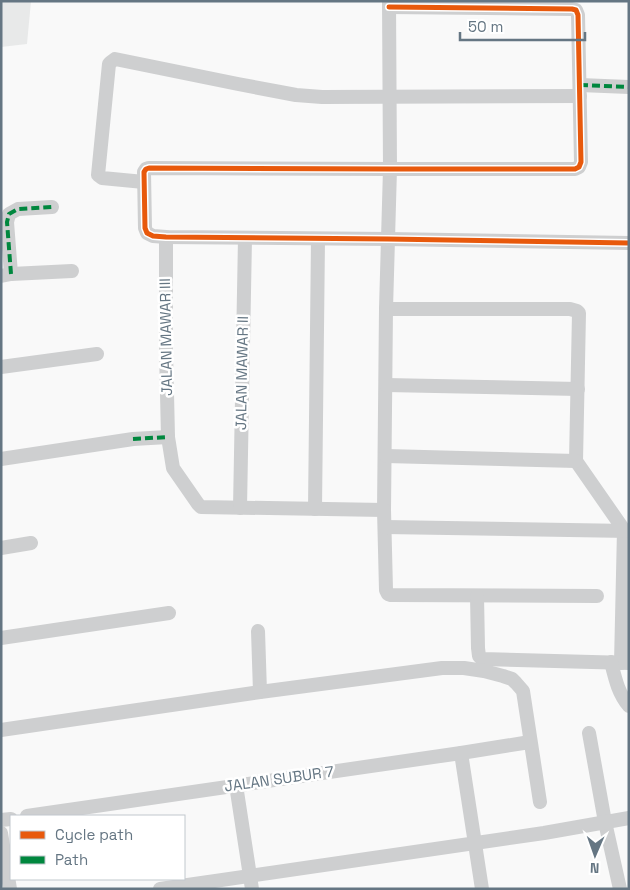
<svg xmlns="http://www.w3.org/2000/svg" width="630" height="890" font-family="'Space Grotesk',sans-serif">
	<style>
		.built { fill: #e8e9e9 }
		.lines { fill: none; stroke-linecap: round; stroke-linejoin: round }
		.street { stroke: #cecfd0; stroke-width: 14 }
		.quiet { stroke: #00873e; stroke-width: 4; stroke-dasharray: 8 4; stroke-linecap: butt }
		.cycleway-casing { stroke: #fff; stroke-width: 8 }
		.cycleway { stroke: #e8590c; stroke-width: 5 }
		.labels { text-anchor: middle; stroke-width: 5; stroke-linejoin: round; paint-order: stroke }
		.street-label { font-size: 15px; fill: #657683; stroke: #fff }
	</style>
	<rect width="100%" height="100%" fill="#f9f9f9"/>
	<polygon class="built" points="1,1 31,1 27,44 1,47"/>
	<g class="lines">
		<g class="street">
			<polyline points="389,1 390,169 386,309 384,510 386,590 388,594 391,595 597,596"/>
			<polyline points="389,7 572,9 576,10 578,15 581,162 579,167 575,169 390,169 149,168 146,169 144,172 145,228 147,233 153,236 166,237 388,239 629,243"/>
			<polyline points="580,85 629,87"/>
			<polyline points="144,182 102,178 98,175 109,64 111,62 115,59 238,84 296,95 322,97 580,96"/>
			<polyline points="166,237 166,350 168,437 173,468 198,504 201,507 384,510"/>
			<polyline points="11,274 7,222 9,214 18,209 52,207"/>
			<polyline points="1,276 11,274 72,271"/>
			<polyline points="386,309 570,309 577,311 579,313 576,461 624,530 621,663"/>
			<polyline points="1,367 97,354"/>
			<polyline points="386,385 578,389"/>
			<polyline points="386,456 576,461"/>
			<polyline points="1,459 133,439 168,437"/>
			<polyline points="240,508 245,238"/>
			<polyline points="315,509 318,239"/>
			<polyline points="385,527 629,531"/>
			<polyline points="1,548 31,543"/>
			<polyline points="477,596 478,648 479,656 482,659 629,663"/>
			<polyline points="258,631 260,692"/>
			<polyline points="1,638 169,613"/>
			<path d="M611 662C615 678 618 693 629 706"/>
			<polyline points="1,730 260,692 442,668 464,668 484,671 503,676 512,679 516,683 523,691 540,802"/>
			<polyline points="589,733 605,822 620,889"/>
			<polyline points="461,753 482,889"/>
			<polyline points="236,785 252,889"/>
			<polyline points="27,816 461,753 530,742"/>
			<polyline points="1,820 11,819"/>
			<polyline points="1,833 10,889"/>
			<polyline points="160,889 544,833 629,818"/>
		</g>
		<g class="quiet">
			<polyline points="580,85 629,87"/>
			<polyline points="11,274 7,222 9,214 18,209 52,207"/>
			<polyline points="133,439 168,437"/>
		</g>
		<g class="cycleway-casing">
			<polyline id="cycleway" points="389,7 572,9 576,10 578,15 581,162 579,167 575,169 390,169 149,168 146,169 144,172 145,228 147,233 153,236 166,237 388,239 629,243"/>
		</g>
		<use href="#cycleway" class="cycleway"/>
	</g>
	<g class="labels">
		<g class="street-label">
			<text transform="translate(166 337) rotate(-91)" y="5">JALAN MAWAR III</text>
			<text transform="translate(242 373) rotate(-89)" y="5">JALAN MAWAR II</text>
			<text transform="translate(279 779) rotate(-8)" y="5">JALAN SUBUR 7</text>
		</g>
	</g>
	<rect width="630" height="890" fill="none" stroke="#657683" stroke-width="5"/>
	<rect x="10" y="815" width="175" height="65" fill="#ffffff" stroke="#c1c8cd"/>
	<rect x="20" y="831" width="25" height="8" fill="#e8590c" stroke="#c1c8cd"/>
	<text x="55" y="840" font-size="15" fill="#657683">Cycle path</text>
	<rect x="20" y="856" width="25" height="8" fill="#00873e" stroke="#c1c8cd"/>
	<text x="55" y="865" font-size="15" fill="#657683">Path</text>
	<g transform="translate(595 855) rotate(182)" stroke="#ffffff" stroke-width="4" paint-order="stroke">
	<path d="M0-4L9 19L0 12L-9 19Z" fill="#657683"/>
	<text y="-8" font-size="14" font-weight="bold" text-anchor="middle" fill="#657683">N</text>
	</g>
	<path d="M460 32v8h125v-8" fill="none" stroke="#657683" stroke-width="2.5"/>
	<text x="468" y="32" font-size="15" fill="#657683" stroke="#ffffff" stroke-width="4" paint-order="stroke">50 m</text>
</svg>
